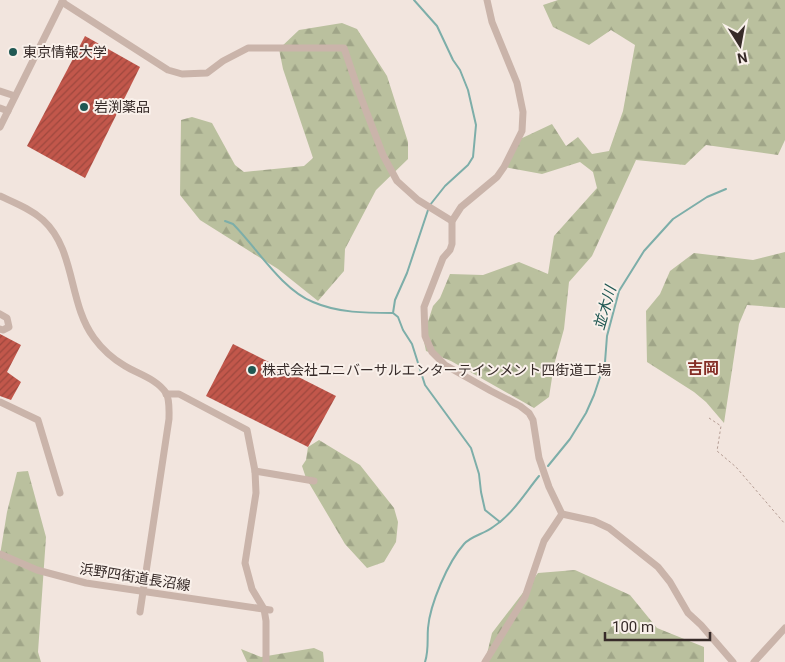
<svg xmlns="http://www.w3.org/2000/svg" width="785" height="662" font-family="Roboto,'Noto Sans JP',sans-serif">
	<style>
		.forest { fill: url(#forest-firs) }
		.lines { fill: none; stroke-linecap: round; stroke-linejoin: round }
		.stream { stroke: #7daea9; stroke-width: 2 }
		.building { fill: url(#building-hatch) }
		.path { stroke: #b59d94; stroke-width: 1; stroke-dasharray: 2.5 2.5; stroke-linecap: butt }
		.minor { stroke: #cab4aa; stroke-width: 7 }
		.poi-dot { fill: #205853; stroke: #f9f0ea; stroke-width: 2 }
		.labels { text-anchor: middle; stroke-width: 4; stroke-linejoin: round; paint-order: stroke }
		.poi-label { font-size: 14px; fill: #372b29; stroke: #f9f0ea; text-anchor: start }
		.street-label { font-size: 14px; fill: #372b29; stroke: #f9f0ea }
		.water-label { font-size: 15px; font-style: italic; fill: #205853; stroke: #f9f0ea }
		.quarter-label { font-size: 16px; font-weight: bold; fill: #842d25; stroke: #f9f0ea }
	</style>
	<defs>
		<pattern id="forest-firs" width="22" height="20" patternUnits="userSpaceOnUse" patternTransform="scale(1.25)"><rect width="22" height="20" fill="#bac09e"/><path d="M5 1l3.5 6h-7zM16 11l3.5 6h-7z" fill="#a0a588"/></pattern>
		<pattern id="building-hatch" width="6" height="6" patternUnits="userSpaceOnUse" patternTransform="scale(1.25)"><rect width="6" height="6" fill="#c2574b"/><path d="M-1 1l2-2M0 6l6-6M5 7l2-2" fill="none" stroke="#9e483e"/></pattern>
	</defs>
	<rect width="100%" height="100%" fill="#f2e5de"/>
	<g class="forest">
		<polygon points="558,0 785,0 785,140 778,155 706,145 685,165 636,160 592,256 569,282 564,329 554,365 549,397 534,408 451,361 426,351 423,337 433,306 440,298 450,274 483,275 519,262 548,274 554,236 597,188 593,172 580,162 542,174 504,167 518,140 552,124 566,146 578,137 592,154 609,151 623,111 635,45 611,30 589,45 553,27 543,5"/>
		<polygon points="342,23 357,29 387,76 408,142 408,159 376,190 345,249 344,271 318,301 278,269 200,220 180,195 181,120 192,117 212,123 235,165 244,172 304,166 313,158 283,69 279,49 299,30"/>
		<polygon points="785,252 785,308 747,305 739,324 724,423 706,402 694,392 647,362 646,311 660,294 670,271 694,253 753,260"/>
		<polygon points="319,440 360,465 394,508 398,522 396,542 384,562 367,568 345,544 306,478 302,466 306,460 308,447"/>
		<polygon points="28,471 46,537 38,652 41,662 0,662 0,555 7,512 17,472"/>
		<polygon points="575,570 630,595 657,628 704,647 704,662 485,662 492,633 538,573"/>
		<polygon points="314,648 323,652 324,662 247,662 241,649 261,657"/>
	</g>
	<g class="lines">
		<g class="stream">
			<polyline points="414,0 437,26 453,60 460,70 468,90 476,125 473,157 468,165 445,186 430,205"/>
			<path d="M225 221 233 224C257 248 281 289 313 302 338 313 366 313 393 313L398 317 403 330 412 344 425 385 471 448 479 474 481 492 485 510 500 522"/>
			<polyline points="393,313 395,300 407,273 428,210"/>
			<polyline points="548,466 570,439 586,413 594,395 605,362 607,336 619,291 644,251 673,219 707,197 726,189"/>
			<path d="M425 662C429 650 427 640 428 628 430 604 448 562 464 544 471 536 484 534 493 527 512 515 525 493 539 476"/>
		</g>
	</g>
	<g class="building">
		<polygon points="85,36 140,67 85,178 27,146"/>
		<polygon points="0,334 21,345 7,372 21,382 11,400 0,396"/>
		<polygon points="233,344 336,396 308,447 206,396"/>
	</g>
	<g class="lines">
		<polyline class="path" points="709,418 721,426 717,451 736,467 785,524"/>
		<g class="minor">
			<polyline points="487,0 492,22 517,83 523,112 522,131 504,167 497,177 461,207 452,221 452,244 450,250 443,258 424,307 425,336 432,352 445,365 491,391 520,406 529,413 533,420 539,458 549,487 562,514"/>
			<polyline points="62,2 168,70 182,74 207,73 223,61 248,48 344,48 360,95 383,155 397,181 418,200 452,221"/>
			<polyline points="0,91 15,96"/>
			<polyline points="0,108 8,111"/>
			<polyline points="0,127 63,0"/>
			<path d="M0 196C15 203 31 209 43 220 76 250 68 303 94 338 102 349 113 359 125 366 138 374 157 379 166 393 170 400 169 411 169 419L140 612"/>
			<polyline points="0,314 7,318 9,327 3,330 0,329"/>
			<polyline points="166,394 179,394 247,430 255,471 256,493 245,563 252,589 264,609 266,621 266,662"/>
			<polyline points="0,402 38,420 60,493"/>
			<polyline points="255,471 314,481"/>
			<polyline points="562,514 594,521 609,528 658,567 670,582 688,613 701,625 733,662"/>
			<polyline points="0,554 37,570 86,583 270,610"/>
			<polyline points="485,662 525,597 544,541 562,514"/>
			<polyline points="754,662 785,628"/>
		</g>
	</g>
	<g class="poi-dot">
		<circle cx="13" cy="52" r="5"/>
		<circle cx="84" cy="107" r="5"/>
		<circle cx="252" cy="370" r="5"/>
	</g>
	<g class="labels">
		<g class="poi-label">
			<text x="23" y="57">東京情報大学</text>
			<text x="94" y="112">岩渕薬品</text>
			<text x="262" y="375">株式会社ユニバーサルエンターテインメント四街道工場</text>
		</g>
		<g class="street-label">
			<text transform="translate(135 577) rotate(9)" y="5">浜野四街道長沼線</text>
		</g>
		<g class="water-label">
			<text transform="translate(605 308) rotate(-74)" y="5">並木川</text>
		</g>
		<g class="quarter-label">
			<text x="703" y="374">吉岡</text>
		</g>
	</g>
	<g transform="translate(740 45) rotate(169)" stroke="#f9f0ea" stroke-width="4" paint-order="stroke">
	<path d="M0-4L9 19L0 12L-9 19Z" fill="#372b29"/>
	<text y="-8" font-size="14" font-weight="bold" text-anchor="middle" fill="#372b29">N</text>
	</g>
	<path d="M605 632v8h105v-8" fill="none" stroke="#372b29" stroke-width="2.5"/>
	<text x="612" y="632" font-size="15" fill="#372b29" stroke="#f9f0ea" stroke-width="4" paint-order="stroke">100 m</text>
</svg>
